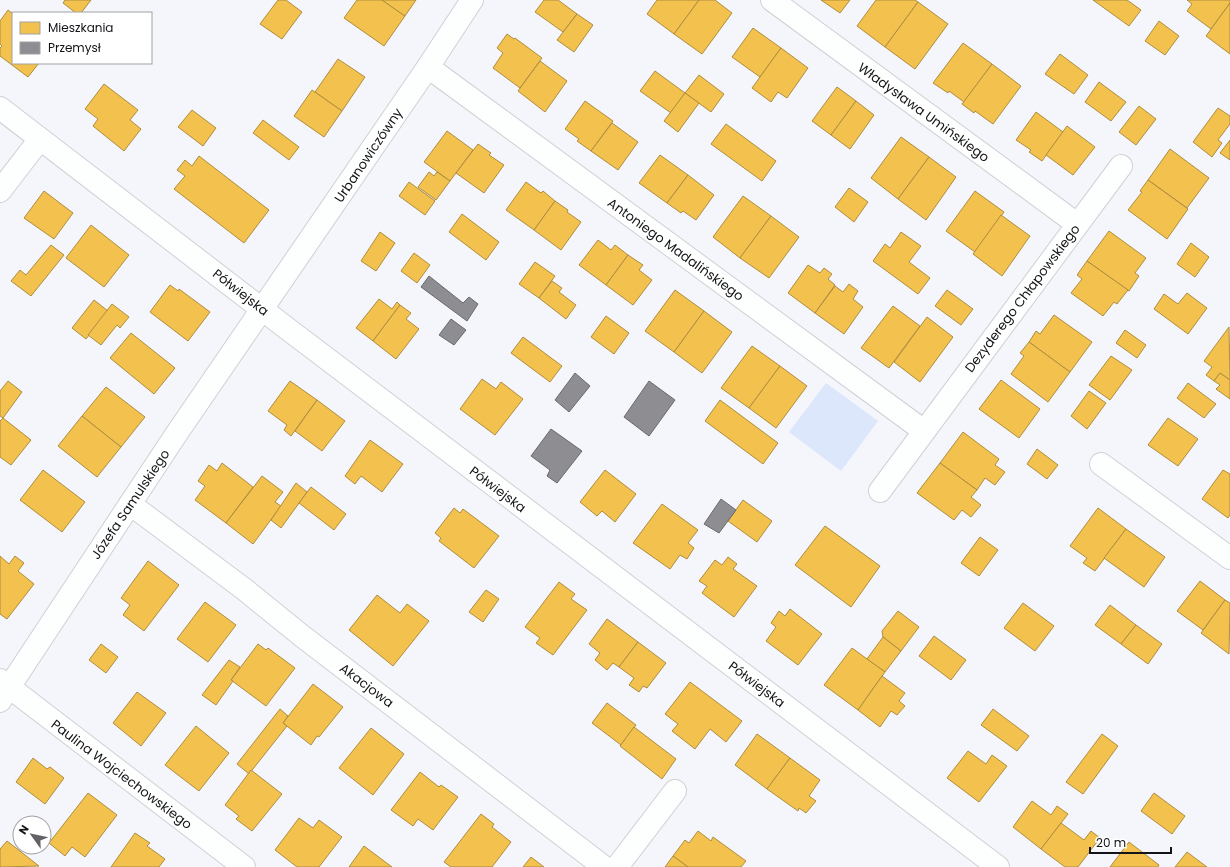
<svg xmlns="http://www.w3.org/2000/svg" width="1230" height="867" font-family="Poppins,sans-serif">
	<style>
		.green { fill: #dde7fc }
		.homes { fill: #f2c14e; stroke: #af8d3e }
		.industry { fill: #8d8d92; stroke: #68696d }
		.lines { fill: none; stroke-linecap: round; stroke-linejoin: round }
		.minor-casing { stroke: #cfd0d4; stroke-width: 24 }
		.minor { stroke: #fdfefe; stroke-width: 22 }
		.labels { text-anchor: middle; stroke-width: 4; stroke-linejoin: round; paint-order: stroke }
		.street-label { font-size: 13px; fill: #131417; stroke: #fff }
	</style>
	<rect width="100%" height="100%" fill="#f4f6fb"/>
	<polygon class="green" points="826,383 878,421 841,471 789,432"/>
	<g class="homes">
		<polygon points="65,0 91,0 81,13 76,13 63,3"/>
		<polygon points="278,0 286,0 302,12 282,39 260,24"/>
		<polygon points="357,0 382,0 405,16 384,46 344,18"/>
		<polygon points="382,0 416,0 405,16"/>
		<polygon points="544,0 558,0 577,14 563,32 535,12"/>
		<polygon points="657,0 699,0 674,34 647,14"/>
		<polygon points="699,0 715,0 732,13 702,54 674,34"/>
		<polygon points="821,0 850,0 840,13"/>
		<polygon points="876,0 915,0 918,2 885,47 857,26"/>
		<polygon points="1093,0 1127,0 1141,10 1129,26"/>
		<polygon points="1187,0 1230,0 1230,3 1211,29 1187,11 1192,4"/>
		<polygon points="918,2 948,24 915,69 885,47"/>
		<polygon points="1230,3 1230,54 1206,36"/>
		<polygon points="8,10 13,14 13,63 39,63 28,77 0,56 0,48 2,46 0,44 0,21"/>
		<polygon points="577,14 593,25 574,52 557,40"/>
		<polygon points="1159,21 1179,36 1165,55 1145,41"/>
		<polygon points="753,28 781,48 760,77 732,57"/>
		<polygon points="507,34 514,39 515,38 542,58 520,88 493,68 503,53 497,48"/>
		<polygon points="963,43 992,64 964,102 949,91 948,93 933,83"/>
		<polygon points="781,48 808,68 787,98 778,92 771,102 752,88"/>
		<polygon points="1060,54 1088,75 1074,94 1045,74"/>
		<polygon points="338,59 365,77 342,111 315,92"/>
		<polygon points="540,61 567,81 545,112 518,91"/>
		<polygon points="992,64 1021,86 993,124 975,111 974,113 962,104"/>
		<polygon points="655,71 685,93 671,113 640,91"/>
		<polygon points="699,75 724,94 711,112 685,93"/>
		<polygon points="1099,82 1126,102 1111,121 1085,102"/>
		<polygon points="104,84 138,110 130,120 141,129 124,151 93,126 98,119 85,109"/>
		<polygon points="837,87 856,101 831,135 812,121"/>
		<polygon points="312,90 342,111 324,137 294,116"/>
		<polygon points="685,93 699,103 678,132 664,121"/>
		<polygon points="585,101 613,121 591,151 577,141 579,139 565,129"/>
		<polygon points="856,101 874,115 850,149 831,135"/>
		<polygon points="1139,106 1156,119 1136,145 1119,132"/>
		<polygon points="1218,108 1230,116 1230,124 1218,140 1222,143 1212,157 1193,142"/>
		<polygon points="192,110 216,128 203,146 178,127"/>
		<polygon points="1036,112 1063,132 1042,161 1029,152 1031,150 1016,140"/>
		<polygon points="263,120 299,147 289,160 253,133"/>
		<polygon points="612,123 638,142 618,170 591,151"/>
		<polygon points="726,124 776,161 762,181 711,144"/>
		<polygon points="1067,126 1095,147 1073,175 1046,155"/>
		<polygon points="447,131 473,150 450,181 424,162"/>
		<polygon points="901,137 929,157 898,199 871,178"/>
		<polygon points="1230,140 1230,160 1220,153"/>
		<polygon points="478,144 491,153 489,155 504,165 484,193 456,173"/>
		<polygon points="1170,149 1209,178 1187,208 1148,180"/>
		<polygon points="660,155 688,175 667,203 639,183"/>
		<polygon points="199,156 269,210 244,243 174,189 185,176 177,170 185,160 192,166"/>
		<polygon points="929,157 956,177 926,220 898,199"/>
		<polygon points="429,172 434,176 437,172 450,181 436,200 418,187"/>
		<polygon points="688,175 714,195 696,220 683,211 681,213 667,203"/>
		<polygon points="1148,180 1188,209 1167,239 1128,210 1142,192 1140,191"/>
		<polygon points="409,182 435,201 425,215 399,196"/>
		<polygon points="526,182 541,193 543,191 555,201 534,230 506,210"/>
		<polygon points="849,188 868,202 854,222 835,207"/>
		<polygon points="44,191 73,213 54,239 24,218"/>
		<polygon points="975,191 1004,212 975,252 946,231"/>
		<polygon points="743,196 771,216 740,258 713,237"/>
		<polygon points="555,201 568,210 567,212 581,222 561,250 534,230"/>
		<polygon points="462,214 499,242 486,260 449,232"/>
		<polygon points="1001,215 1030,236 1002,276 973,254"/>
		<polygon points="771,216 799,237 769,278 740,258"/>
		<polygon points="91,225 129,255 104,287 66,258"/>
		<polygon points="1109,231 1146,258 1135,273 1139,276 1129,291 1087,261"/>
		<polygon points="380,232 395,243 376,271 361,261"/>
		<polygon points="901,232 921,246 909,262 930,278 918,294 873,261 885,244 890,248"/>
		<polygon points="598,240 611,250 615,245 628,255 606,285 579,265"/>
		<polygon points="1191,243 1209,257 1195,277 1177,264"/>
		<polygon points="51,245 64,255 31,296 11,281 20,270 26,275"/>
		<polygon points="414,253 430,265 417,283 401,271"/>
		<polygon points="628,255 643,265 639,270 652,280 633,305 606,285"/>
		<polygon points="1087,261 1128,290 1117,304 1114,302 1103,316 1071,293 1082,279 1077,275"/>
		<polygon points="535,262 555,276 539,298 519,284"/>
		<polygon points="808,265 820,273 824,268 832,274 828,279 835,285 815,313 788,293"/>
		<polygon points="552,281 562,288 559,292 576,305 566,319 539,298"/>
		<polygon points="849,284 858,291 853,299 863,307 844,334 815,313 835,286 843,292"/>
		<polygon points="170,285 178,291 179,289 210,312 188,341 150,312"/>
		<polygon points="675,290 704,311 674,352 645,331"/>
		<polygon points="947,290 973,309 961,325 935,306"/>
		<polygon points="1187,293 1207,308 1188,334 1154,309 1164,294 1178,304"/>
		<polygon points="379,299 392,309 397,302 400,305 373,341 356,328"/>
		<polygon points="94,300 108,311 86,339 72,328"/>
		<polygon points="112,304 129,317 120,328 117,325 101,345 88,335"/>
		<polygon points="400,305 411,313 406,319 419,329 396,359 373,341"/>
		<polygon points="893,306 920,326 889,368 861,348"/>
		<polygon points="704,311 732,332 702,373 674,352"/>
		<polygon points="1054,315 1092,342 1070,372 1029,342 1036,331 1040,334"/>
		<polygon points="606,316 629,333 614,354 591,337"/>
		<polygon points="927,317 953,337 920,382 894,362"/>
		<polygon points="1229,327 1230,380 1220,373 1214,381 1206,375 1212,367 1204,361"/>
		<polygon points="1125,330 1146,345 1137,358 1116,343"/>
		<polygon points="131,333 175,368 154,394 110,358"/>
		<polygon points="523,337 562,366 550,382 511,353"/>
		<polygon points="1029,342 1070,372 1048,402 1011,374 1024,356 1020,353"/>
		<polygon points="752,346 780,366 749,408 721,388"/>
		<polygon points="1111,356 1132,370 1110,400 1089,385"/>
		<polygon points="780,366 807,386 776,428 749,408"/>
		<polygon points="1220,373 1230,380 1230,399 1216,389 1220,385 1214,381"/>
		<polygon points="482,379 496,389 501,382 523,399 495,435 460,409"/>
		<polygon points="1001,380 1040,409 1019,438 979,409"/>
		<polygon points="8,381 22,392 3,418 0,416 0,391"/>
		<polygon points="290,381 317,400 291,436 284,430 287,425 268,411"/>
		<polygon points="1188,383 1216,404 1204,418 1177,398"/>
		<polygon points="106,387 145,417 121,447 82,416"/>
		<polygon points="1089,391 1106,403 1087,429 1071,416"/>
		<polygon points="317,400 345,421 322,451 295,431"/>
		<polygon points="720,400 778,443 763,464 705,421"/>
		<polygon points="82,416 121,447 97,477 58,446"/>
		<polygon points="3,418 31,440 11,465 0,457 0,421"/>
		<polygon points="1168,418 1198,439 1178,466 1148,445"/>
		<polygon points="963,432 999,459 995,465 1005,472 995,485 985,478 977,490 940,463"/>
		<polygon points="370,440 403,464 382,492 361,476 355,484 345,476"/>
		<polygon points="1037,449 1058,465 1047,479 1027,464"/>
		<polygon points="222,463 253,487 226,523 195,500 205,486 198,481 209,465 217,471"/>
		<polygon points="940,463 977,490 971,497 981,505 971,517 962,510 954,520 917,493"/>
		<polygon points="43,470 85,502 62,532 20,500"/>
		<polygon points="605,470 636,494 615,522 602,511 597,516 580,502"/>
		<polygon points="1223,470 1230,474 1230,515 1228,518 1202,499"/>
		<polygon points="262,476 283,492 275,502 281,506 253,544 226,523"/>
		<polygon points="296,483 307,492 281,528 271,520"/>
		<polygon points="311,487 346,514 334,530 299,503"/>
		<polygon points="743,500 772,521 757,542 728,521"/>
		<polygon points="662,504 698,530 688,543 694,548 687,559 680,555 670,569 633,543"/>
		<polygon points="454,508 460,513 463,509 499,536 474,568 439,541 441,538 435,533"/>
		<polygon points="1098,508 1126,529 1095,571 1083,563 1087,558 1070,546"/>
		<polygon points="825,526 880,566 851,607 795,565"/>
		<polygon points="1126,529 1165,557 1144,587 1104,558"/>
		<polygon points="980,537 998,550 979,576 961,563"/>
		<polygon points="0,556 9,564 15,556 24,563 18,571 34,584 7,619 0,614"/>
		<polygon points="728,557 737,564 733,569 757,586 734,617 702,593 707,586 699,581 715,560 722,565"/>
		<polygon points="148,561 179,585 144,631 123,615 130,605 121,598"/>
		<polygon points="1200,581 1225,600 1203,630 1177,611"/>
		<polygon points="559,582 575,594 571,599 587,610 553,655 536,643 540,638 525,627"/>
		<polygon points="486,590 499,599 483,622 469,612"/>
		<polygon points="377,595 400,613 407,604 429,621 393,666 349,630"/>
		<polygon points="1225,600 1230,603 1229,654 1201,633"/>
		<polygon points="205,602 236,625 208,662 177,639"/>
		<polygon points="1023,603 1054,626 1035,651 1004,628"/>
		<polygon points="1110,605 1136,625 1121,644 1095,625"/>
		<polygon points="790,609 822,634 798,665 766,641 776,627 771,623 779,611 785,616"/>
		<polygon points="898,611 919,627 901,651 883,637 882,631"/>
		<polygon points="607,619 638,642 619,667 613,663 607,670 595,660 600,653 589,644"/>
		<polygon points="1136,625 1162,644 1148,664 1121,644"/>
		<polygon points="934,636 966,660 951,680 919,656"/>
		<polygon points="883,637 901,651 885,672 867,659"/>
		<polygon points="638,642 666,663 647,688 643,686 639,692 629,685 634,678 619,667"/>
		<polygon points="101,644 118,657 106,673 89,660"/>
		<polygon points="258,644 266,650 268,648 295,668 266,706 231,680"/>
		<polygon points="852,648 885,672 858,710 824,685"/>
		<polygon points="229,660 240,667 231,680 233,681 216,705 202,695"/>
		<polygon points="882,676 905,693 899,701 905,706 897,715 891,711 880,727 858,710"/>
		<polygon points="690,682 742,721 726,742 710,729 695,749 672,731 678,724 665,714"/>
		<polygon points="313,684 343,707 319,737 317,736 311,745 283,723"/>
		<polygon points="137,692 166,713 141,746 113,723"/>
		<polygon points="607,703 636,725 621,745 592,723"/>
		<polygon points="280,709 288,716 283,723 287,726 249,774 237,764"/>
		<polygon points="993,709 1029,736 1017,751 981,725"/>
		<polygon points="196,726 229,753 199,791 165,765"/>
		<polygon points="634,727 676,759 662,779 620,746"/>
		<polygon points="371,728 404,754 373,795 339,768"/>
		<polygon points="757,734 790,758 767,789 735,765"/>
		<polygon points="1102,734 1118,746 1083,794 1066,782"/>
		<polygon points="968,751 986,764 992,755 1007,766 979,802 947,778"/>
		<polygon points="33,758 47,769 50,767 64,778 45,804 16,782"/>
		<polygon points="790,758 820,780 809,796 816,801 806,813 799,808 798,811 767,789"/>
		<polygon points="251,770 282,794 252,831 236,819 239,816 225,805"/>
		<polygon points="420,772 439,787 441,785 458,797 433,830 418,819 413,826 391,810"/>
		<polygon points="88,793 117,815 85,857 72,847 65,856 49,843"/>
		<polygon points="1154,793 1185,816 1172,834 1141,811"/>
		<polygon points="1032,801 1051,815 1057,806 1068,814 1041,849 1013,827"/>
		<polygon points="481,814 494,824 492,827 511,842 492,867 451,867 444,862"/>
		<polygon points="299,818 313,828 319,820 342,837 319,867 297,867 275,850"/>
		<polygon points="1061,823 1084,840 1091,831 1100,838 1078,867 1065,867 1041,849"/>
		<polygon points="698,831 711,841 713,837 746,861 741,867 688,867 673,856 685,840 689,843"/>
		<polygon points="135,833 150,843 147,846 165,859 159,867 111,867"/>
		<polygon points="7,841 39,866 1,867 0,866 0,849"/>
		<polygon points="1129,842 1159,865 1158,867 1110,867"/>
		<polygon points="364,846 392,867 349,867"/>
		<polygon points="1187,852 1207,867 1175,867"/>
		<polygon points="673,856 688,867 665,867"/>
		<polygon points="531,857 544,867 523,867"/>
	</g>
	<g class="industry">
		<polygon points="429,276 463,303 469,297 478,304 467,321 421,287"/>
		<polygon points="451,319 466,330 454,345 439,335"/>
		<polygon points="575,373 590,386 569,412 555,400"/>
		<polygon points="649,381 675,400 649,436 624,417"/>
		<polygon points="551,429 582,451 557,483 547,476 550,470 531,456"/>
		<polygon points="721,499 736,510 719,533 704,524"/>
	</g>
	<g class="lines">
		<g class="minor-casing">
			<g id="minor">
				<polyline points="772,0 1077,224"/>
				<polyline points="428,67 924,431"/>
				<polyline points="0,108 293,333 998,867"/>
				<polyline points="0,191 40,139"/>
				<polyline points="1101,464 1230,558"/>
				<polyline points="880,491 1121,166"/>
				<polyline points="130,504 244,589 302,636 604,867"/>
				<polyline points="0,680 244,867"/>
				<polyline points="0,701 177,433 428,67 472,0"/>
				<polyline points="617,867 675,791"/>
			</g>
		</g>
		<use href="#minor" class="minor"/>
	</g>
	<g class="labels">
		<g class="street-label">
			<text transform="translate(924 112) rotate(36)" y="5">Władysława Umińskiego</text>
			<text transform="translate(368 155) rotate(-56)" y="5">Urbanowiczówny</text>
			<text transform="translate(676 249) rotate(36)" y="5">Antoniego Madalińskiego</text>
			<text transform="translate(241 292) rotate(38)" y="5">Półwiejska</text>
			<text transform="translate(1022 298) rotate(-53)" y="5">Dezyderego Chłapowskiego</text>
			<text transform="translate(498 489) rotate(37)" y="5">Półwiejska</text>
			<text transform="translate(130 504) rotate(-56)" y="5">Józefa Samulskiego</text>
			<text transform="translate(757 684) rotate(37)" y="5">Półwiejska</text>
			<text transform="translate(367 685) rotate(37)" y="5">Akacjowa</text>
			<text transform="translate(122 774) rotate(37)" y="5">Paulina Wojciechowskiego</text>
		</g>
	</g>
	<rect x="12" y="12" width="140" height="52" fill="#ffffff" stroke="#a1a1a2"/>
	<rect x="20" y="22" width="20" height="12" fill="#f2c14e" stroke="#a1a1a2"/>
	<text x="48" y="32" font-size="12" fill="#131417">Mieszkania</text>
	<rect x="20" y="42" width="20" height="12" fill="#8d8d92" stroke="#a1a1a2"/>
	<text x="48" y="52" font-size="12" fill="#131417">Przemysł</text>
	<g transform="translate(32 835) rotate(303)"><circle r="19" fill="#ffffff" stroke="#a1a1a2"/>
	<path d="M0-3L7 15L0 10L-7 15Z" fill="#626367"/>
	<text y="-6" font-size="11" font-weight="bold" text-anchor="middle" fill="#131417">N</text>
	</g>
	<path d="M1090 847v6h81v-6" fill="none" stroke="#131417" stroke-width="2"/>
	<text x="1096" y="847" font-size="12" fill="#131417" stroke="#ffffff" stroke-width="3" paint-order="stroke">20 m</text>
</svg>
